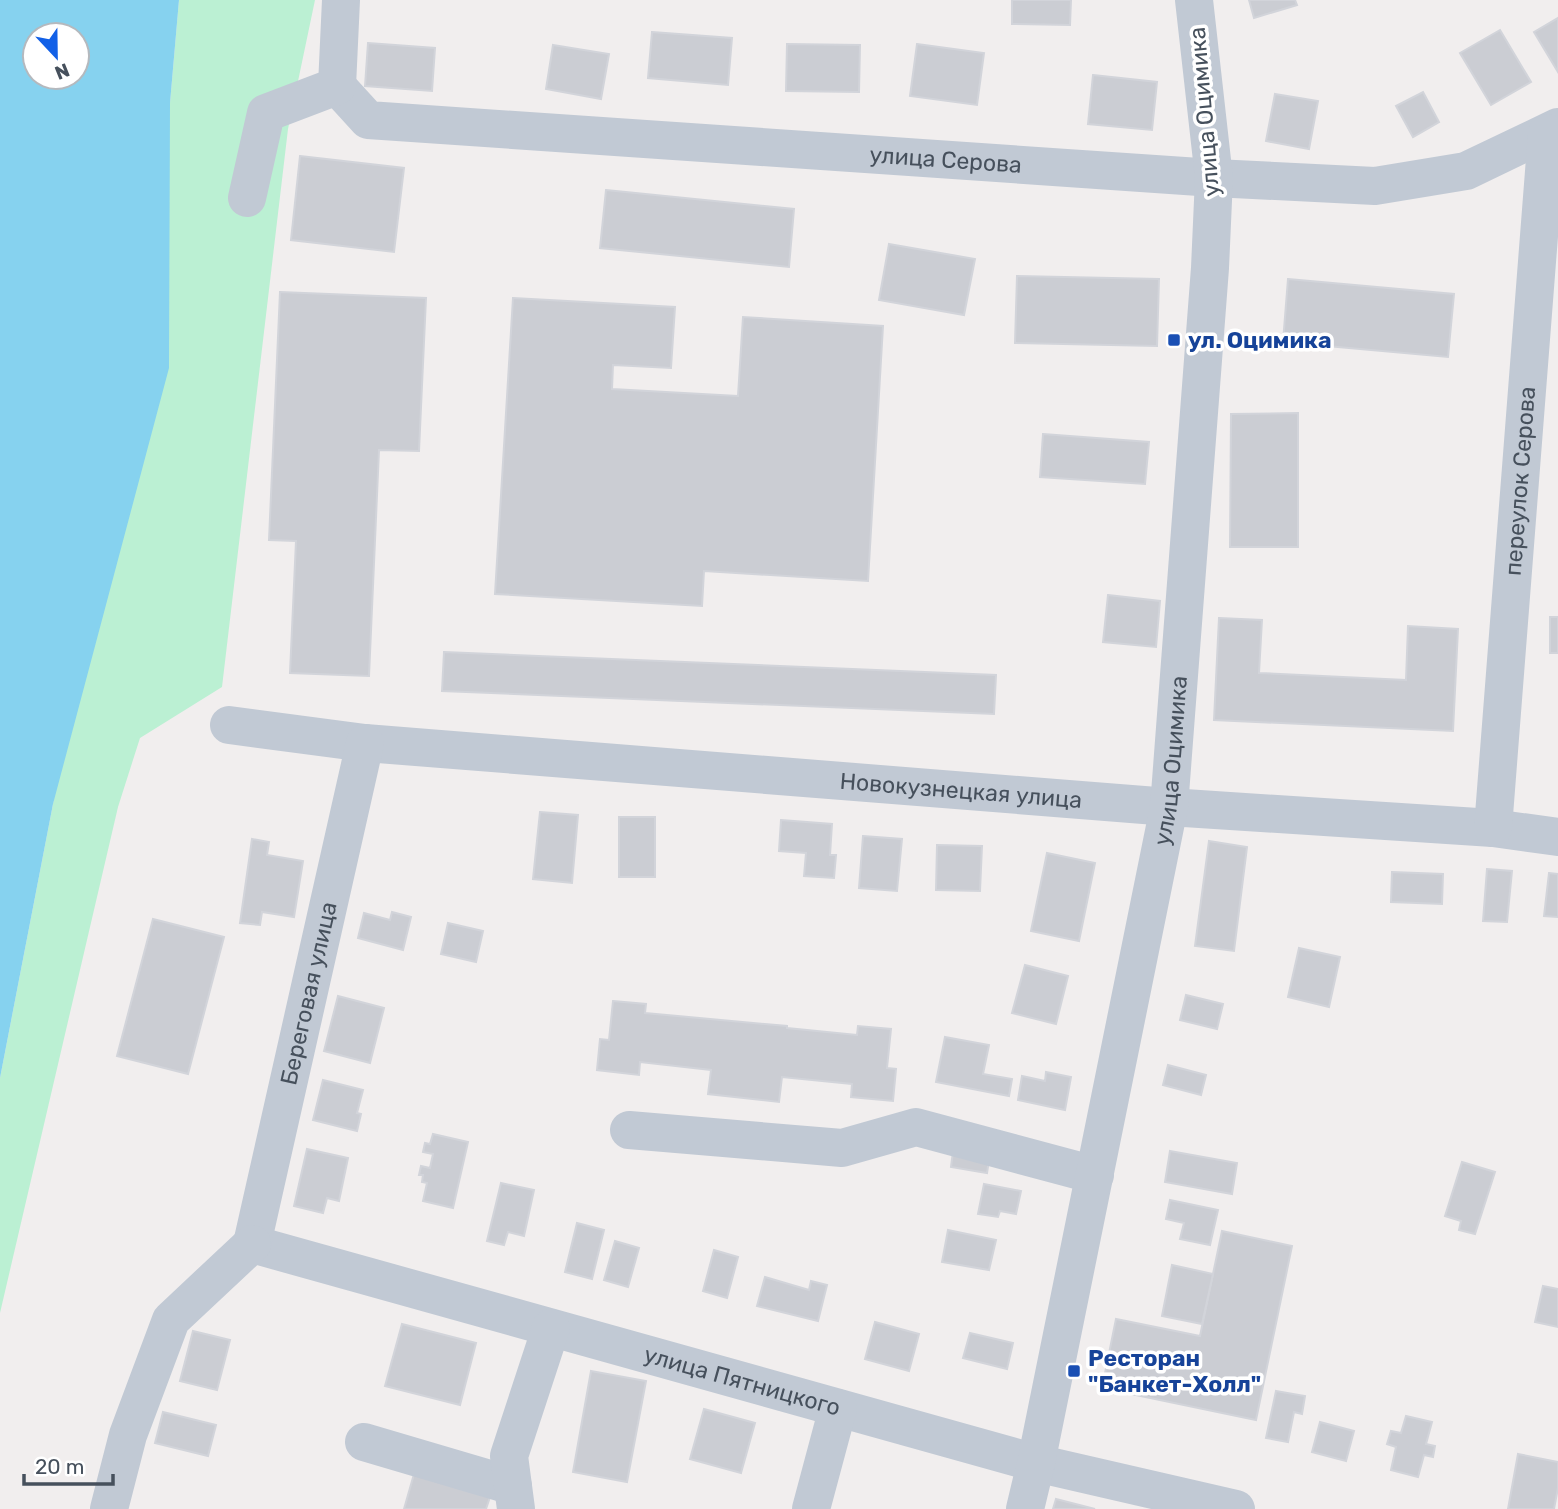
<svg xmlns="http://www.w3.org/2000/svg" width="1558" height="1509" font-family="Rubik,sans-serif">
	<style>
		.green { fill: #bbf0d3 }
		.water { fill: #86d2ef; fill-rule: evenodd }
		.building { fill: #cbcdd3; stroke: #d2d4da; stroke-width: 2 }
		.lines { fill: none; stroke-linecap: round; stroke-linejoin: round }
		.minor { stroke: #c1c9d4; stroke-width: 38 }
		.transit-dot { fill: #1a4fb4; stroke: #fff; stroke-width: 2.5 }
		.labels { text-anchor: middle; stroke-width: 7; stroke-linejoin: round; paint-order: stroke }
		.street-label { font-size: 23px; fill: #46505c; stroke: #fff }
		.transit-label { font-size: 23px; font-weight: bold; fill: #164399; stroke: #fff; text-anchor: start }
	</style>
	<rect width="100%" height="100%" fill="#f1eeee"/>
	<polygon class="green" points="179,0 315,0 288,129 222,687 140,738 118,807 0,1313 0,1078 53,804 170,103"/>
	<path class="water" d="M0 0H179L170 103 169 368 53 804 0 1078ZM35 35H77V77H35Z"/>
	<g class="building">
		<polygon points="1012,0 1071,0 1070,25 1012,24"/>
		<polygon points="1249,0 1295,0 1297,5 1254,18"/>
		<polygon points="1558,18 1558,72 1534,32"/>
		<polygon points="1500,30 1531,82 1491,105 1460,53"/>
		<polygon points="652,32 732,38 728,85 648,78"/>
		<polygon points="368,43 435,48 432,91 365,86"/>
		<polygon points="787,44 860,45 859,92 786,91"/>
		<polygon points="917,44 984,53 977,105 910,96"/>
		<polygon points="553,45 609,54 601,99 546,89"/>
		<polygon points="1093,75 1157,82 1152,130 1088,124"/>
		<polygon points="1423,92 1439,122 1413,137 1396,106"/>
		<polygon points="1275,94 1318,101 1309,149 1266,141"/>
		<polygon points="300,156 404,168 394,252 291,240"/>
		<polygon points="606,190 794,209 789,267 600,248"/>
		<polygon points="889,244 975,259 964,315 879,300"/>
		<polygon points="1017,276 1159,279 1157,346 1015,343"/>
		<polygon points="1288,279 1454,294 1448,357 1283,342"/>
		<polygon points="280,292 426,298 419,451 379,450 369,676 290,673 296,541 269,540"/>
		<polygon points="513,298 675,307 671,368 613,365 612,389 738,396 743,317 883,326 868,581 704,571 702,606 495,594"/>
		<polygon points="1298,413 1298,547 1230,547 1231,414"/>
		<polygon points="1043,434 1149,442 1145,484 1040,477"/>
		<polygon points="1108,595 1160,601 1156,647 1103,642"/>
		<rect x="1550" y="617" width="8" height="36"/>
		<polygon points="1219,618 1262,620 1259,673 1406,680 1408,626 1458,629 1453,731 1214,720"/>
		<polygon points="444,652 996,675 994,714 442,691"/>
		<polygon points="540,812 578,815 572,883 533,879"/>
		<rect x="619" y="817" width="36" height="60"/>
		<polygon points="781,820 832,824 830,855 836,855 834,878 804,876 806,853 779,851"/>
		<polygon points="863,836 902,839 897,891 859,888"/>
		<polygon points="252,839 269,842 267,855 303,861 294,917 262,912 260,925 240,923"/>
		<polygon points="1209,841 1247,847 1234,951 1195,946"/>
		<polygon points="937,845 982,846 980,891 936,890"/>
		<polygon points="1047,853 1095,863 1079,941 1031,931"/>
		<polygon points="1487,869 1512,871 1507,922 1483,921"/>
		<polygon points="1392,872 1443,874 1442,904 1391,902"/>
		<polygon points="1549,873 1558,874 1558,917 1544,916"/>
		<polygon points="392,912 411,917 403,950 358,938 364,913 390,920"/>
		<polygon points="153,919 224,937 188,1074 117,1056"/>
		<polygon points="448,923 483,931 476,962 441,954"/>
		<polygon points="1299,948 1340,957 1329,1007 1288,997"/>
		<polygon points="1025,965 1068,976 1056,1024 1012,1013"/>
		<polygon points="1186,995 1223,1004 1217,1029 1180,1020"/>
		<polygon points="338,996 384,1008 370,1063 324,1051"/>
		<polygon points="613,1001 646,1004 645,1013 787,1026 787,1028 857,1035 858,1026 891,1029 887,1068 896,1069 893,1101 851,1097 852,1084 782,1077 779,1102 708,1094 711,1070 640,1062 639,1075 597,1070 600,1039 609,1040"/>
		<polygon points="945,1037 989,1045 983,1074 1012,1079 1009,1096 936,1082"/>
		<polygon points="1168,1065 1206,1075 1201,1095 1163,1085"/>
		<polygon points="1046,1072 1071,1077 1065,1110 1018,1100 1022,1076 1045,1081"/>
		<polygon points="323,1080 363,1090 357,1113 361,1114 357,1131 313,1120"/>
		<polygon points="433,1134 468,1142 453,1208 423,1201 427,1183 422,1182 423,1175 419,1175 421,1166 430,1168 433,1154 423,1152 425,1143 430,1144"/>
		<polygon points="955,1136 992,1141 987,1173 951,1167"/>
		<polygon points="307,1149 348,1158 339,1201 327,1198 323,1213 294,1206"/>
		<polygon points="1170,1151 1237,1163 1232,1194 1165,1182"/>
		<polygon points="1462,1162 1495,1172 1475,1234 1459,1230 1461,1221 1445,1216"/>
		<polygon points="501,1183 534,1190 524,1236 508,1232 504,1245 487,1241"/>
		<polygon points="984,1184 1021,1191 1016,1214 1000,1211 998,1217 978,1214"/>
		<polygon points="1170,1200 1218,1210 1210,1245 1180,1239 1184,1223 1166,1219"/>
		<polygon points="577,1223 604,1230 592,1279 565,1272"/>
		<polygon points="948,1230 996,1240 989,1270 942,1262"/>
		<polygon points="1222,1231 1292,1246 1256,1420 1102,1388 1116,1319 1200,1336"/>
		<polygon points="615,1241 639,1248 628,1287 604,1280"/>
		<polygon points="714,1250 738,1257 727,1298 703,1291"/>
		<polygon points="1172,1265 1213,1274 1202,1324 1162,1316"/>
		<polygon points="765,1277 809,1290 811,1281 827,1285 818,1321 757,1306"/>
		<polygon points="1543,1286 1558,1289 1558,1327 1535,1322"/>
		<polygon points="875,1322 919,1334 909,1371 865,1359"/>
		<polygon points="402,1324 476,1343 460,1405 385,1386"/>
		<polygon points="193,1331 230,1340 217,1390 180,1381"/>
		<polygon points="970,1333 1013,1343 1007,1369 963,1358"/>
		<polygon points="591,1371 646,1381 627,1482 573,1472"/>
		<polygon points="1276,1391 1305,1396 1302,1414 1294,1412 1288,1442 1266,1438"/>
		<polygon points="704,1409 755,1423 741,1473 690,1459"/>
		<polygon points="163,1412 216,1425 208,1456 155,1443"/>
		<polygon points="1406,1416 1432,1422 1426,1444 1435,1446 1433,1457 1424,1455 1418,1477 1391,1470 1396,1447 1387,1444 1391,1431 1401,1433"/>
		<polygon points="1320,1422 1354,1431 1346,1461 1312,1452"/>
		<polygon points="1518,1454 1558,1462 1558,1488 1554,1509 1508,1509"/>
		<polygon points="414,1474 490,1497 486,1509 404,1509"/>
		<polygon points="1056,1499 1095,1509 1053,1509"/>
	</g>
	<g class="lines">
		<g class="minor">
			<path id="s1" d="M337 86 368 120 1214 178 1375 186 1466 171 1558 127"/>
			<polyline points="247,198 266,113 337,86 341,0"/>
			<path id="s2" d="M229 725 365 743 1169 807 1493 828 1558 837"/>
			<path id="s3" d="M1493 828 1547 133"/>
			<polyline points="629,1130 842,1148 916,1127 1095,1175"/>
			<path id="s4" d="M252 1244 1036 1463 1236 1509"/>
			<path id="s5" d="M252 1244 365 743"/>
			<polyline points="364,1442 513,1486"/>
			<polyline points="109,1509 128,1435 171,1320 252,1244"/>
			<polyline points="516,1509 509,1456 551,1328"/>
			<polyline points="811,1509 838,1408"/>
			<path id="s6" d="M1025 1509 1036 1463 1169 807 1210 268 1214 178 1194 0"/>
		</g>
	</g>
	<g class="transit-dot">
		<rect x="1167" y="333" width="14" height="14" rx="3.5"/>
		<rect x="1067" y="1364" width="14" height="14" rx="3.5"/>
	</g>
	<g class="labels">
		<g class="street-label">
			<text transform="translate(1204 112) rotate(-95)" y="8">улица Оцимика</text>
			<text dy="8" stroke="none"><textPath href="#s1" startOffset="625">улица Серова</textPath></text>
			<text dy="8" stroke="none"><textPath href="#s3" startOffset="348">переулок Серова</textPath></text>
			<text dy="8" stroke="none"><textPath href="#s6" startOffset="763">улица Оцимика</textPath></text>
			<text dy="8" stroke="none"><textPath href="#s2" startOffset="735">Новокузнецкая улица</textPath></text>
			<text dy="8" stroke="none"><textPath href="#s5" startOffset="257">Береговая улица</textPath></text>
			<text dy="8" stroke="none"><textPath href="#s4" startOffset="509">улица Пятницкого</textPath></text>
		</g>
		<g class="transit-label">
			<text x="1188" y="348">ул. Оцимика</text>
			<text x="1088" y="1366">Ресторан<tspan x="1088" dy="26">"Банкет-Холл"</tspan></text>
		</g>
	</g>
	<g transform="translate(56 56) rotate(158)"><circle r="33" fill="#ffffff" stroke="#b5b9be" stroke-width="2"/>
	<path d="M0-5L12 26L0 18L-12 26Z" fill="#1260e7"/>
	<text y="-10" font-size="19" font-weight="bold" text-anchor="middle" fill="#46505c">N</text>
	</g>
	<path d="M24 1474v10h89v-10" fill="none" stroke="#46505c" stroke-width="3.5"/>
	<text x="35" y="1474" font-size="21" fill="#46505c" stroke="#ffffff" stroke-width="5" paint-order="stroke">20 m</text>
</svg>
